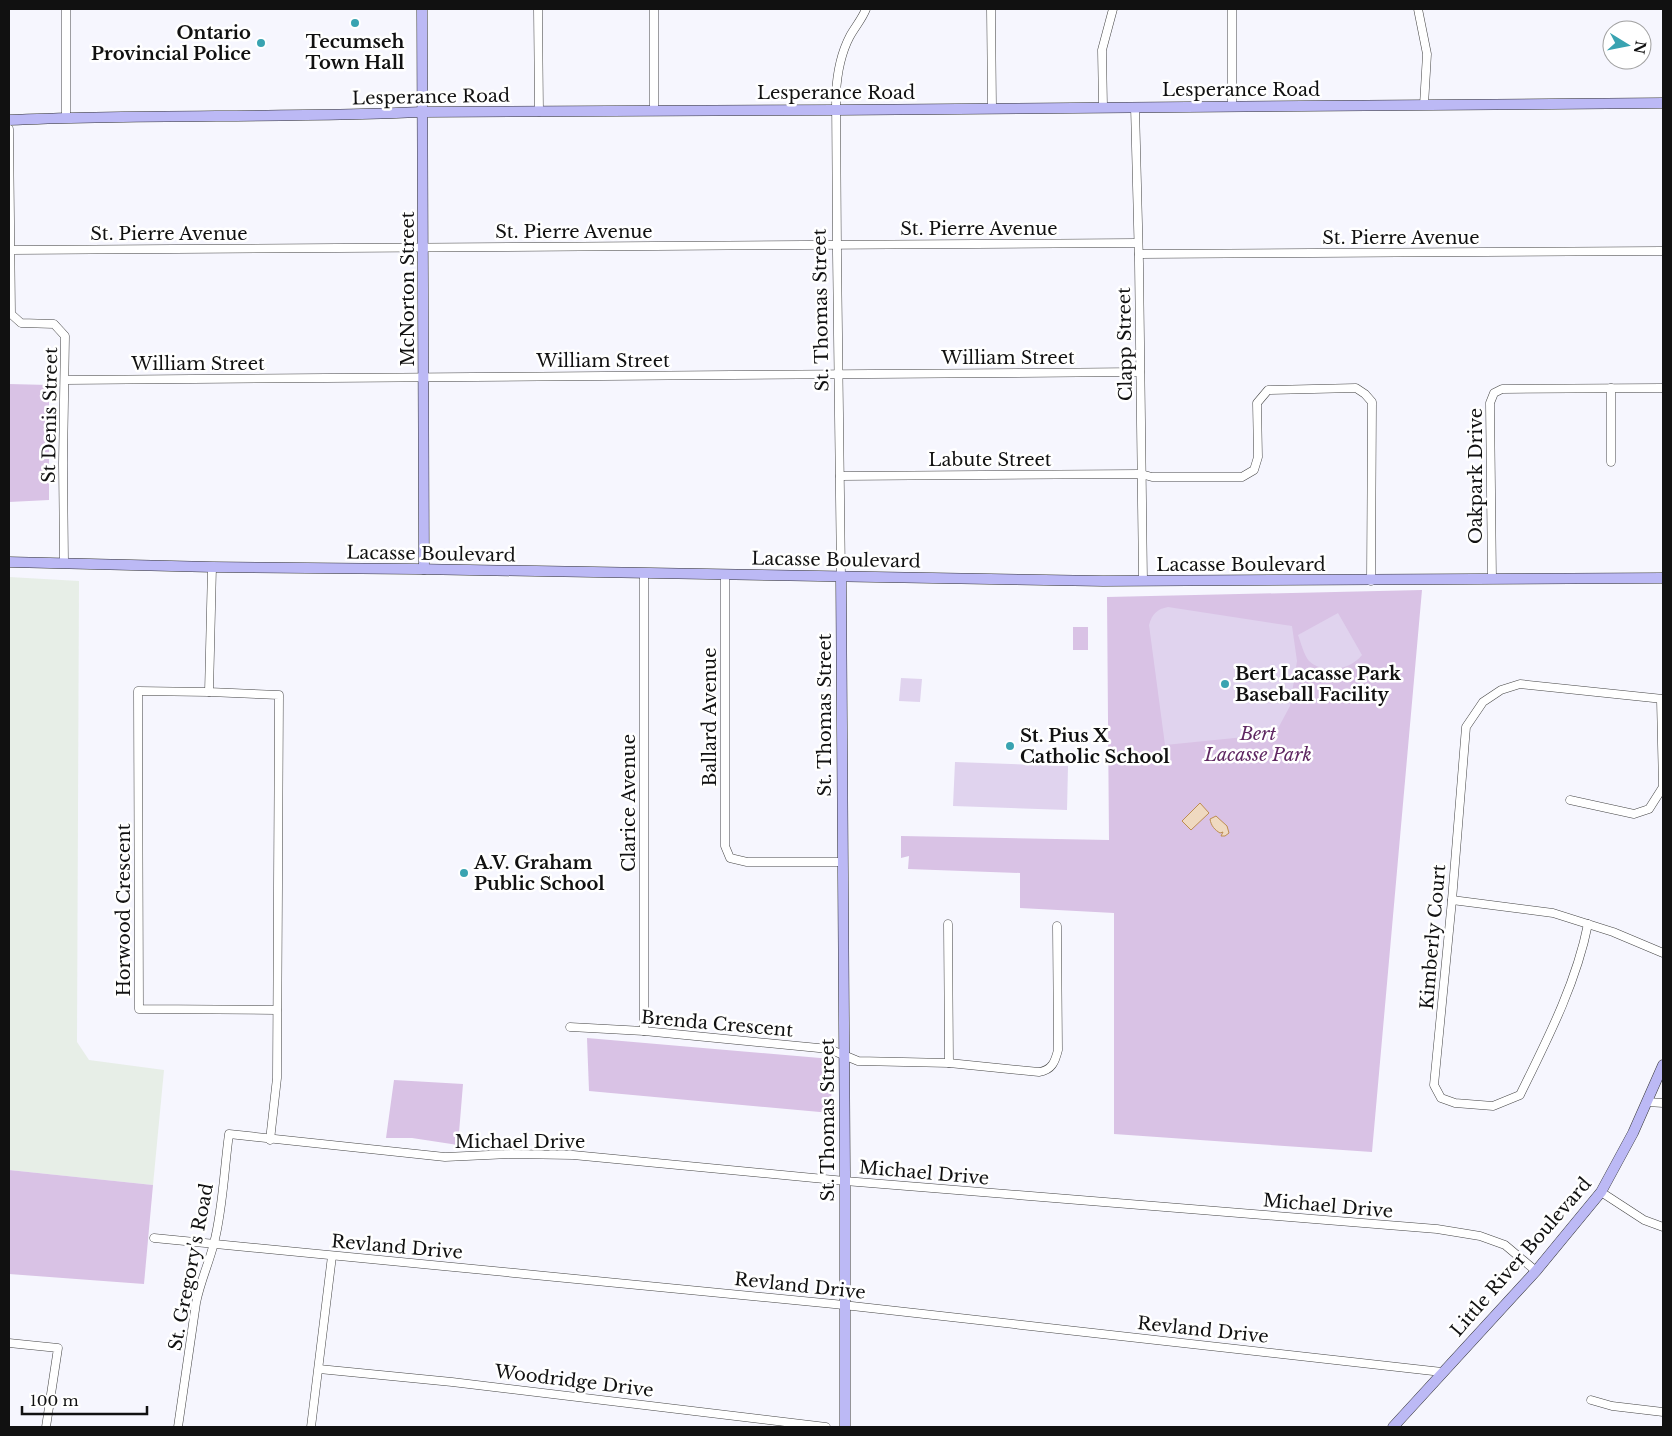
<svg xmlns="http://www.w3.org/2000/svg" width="1672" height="1436" font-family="'Libre Baskerville',serif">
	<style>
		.industrial { fill: #e7eee7 }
		.green { fill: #d9c2e5 }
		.pitch { fill: #e0d3ee }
		.water { fill: #efd9c0; stroke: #be8d50 }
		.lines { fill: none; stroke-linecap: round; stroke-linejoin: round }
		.street-casing { stroke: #444; stroke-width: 9 }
		.secondary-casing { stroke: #333; stroke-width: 11 }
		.street { stroke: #fff; stroke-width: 8 }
		.secondary { stroke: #bcb9f5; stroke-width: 10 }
		.poi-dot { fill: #39a3b1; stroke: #fff; stroke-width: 2 }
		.labels { text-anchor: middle; stroke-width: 5; stroke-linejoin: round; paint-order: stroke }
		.poi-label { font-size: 18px; font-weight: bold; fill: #111; stroke: #fff; text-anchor: start }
		.street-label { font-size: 18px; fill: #111; stroke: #fff }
		.park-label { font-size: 18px; font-style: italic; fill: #5f2862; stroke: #fff }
	</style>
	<rect width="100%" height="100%" fill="#f6f6fe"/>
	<polygon class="industrial" points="9,577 79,581 77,1042 89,1060 164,1070 153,1185 9,1170"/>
	<g class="green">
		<polygon points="9,384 49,385 49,500 9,502"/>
		<polygon points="1422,590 1372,1152 1114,1134 1114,913 1020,908 1020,873 908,869 909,856 901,858 901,836 1109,840 1107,597"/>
		<rect x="1073" y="627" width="15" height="23"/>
		<polygon points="587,1038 832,1059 831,1113 589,1091"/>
		<polygon points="394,1080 463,1084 458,1145 412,1138 386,1138"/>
		<polygon points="9,1170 153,1185 144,1284 9,1274"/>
	</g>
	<g class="pitch">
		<path d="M1168 607 1292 626 1297 661 1290 706 1275 734 1165 745 1149 625C1152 614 1157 609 1168 607Z"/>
		<path d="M1338 613 1362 655C1350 670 1324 675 1309 661 1304 655 1301 643 1298 635Z"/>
		<polygon points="901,678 922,679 920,702 899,701"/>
		<polygon points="955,762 1068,766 1067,810 953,806"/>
	</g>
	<g class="water">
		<polygon points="1200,803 1209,813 1191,830 1182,821"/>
		<path d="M1216 816 1227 826 1229 833 1225 836H1221L1223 832 1220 833C1215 830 1211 826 1210 819Z"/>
	</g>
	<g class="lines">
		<g class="street-casing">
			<g id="street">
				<polyline points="66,9 66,118"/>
				<polyline points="538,9 539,112"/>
				<polyline points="654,9 654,110"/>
				<polyline points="991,9 992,108"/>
				<polyline points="1232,9 1232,106"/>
				<polyline points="1418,9 1427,54 1424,105"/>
				<polyline points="1103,107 1102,50 1113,9"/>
				<polyline points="1135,107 1139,263 1143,581"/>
				<polyline points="9,129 11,314 21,323 54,324 65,336 63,463 64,563"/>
				<polyline points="10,250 1138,243"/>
				<polyline points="1139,254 1663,251"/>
				<polyline points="65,380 1140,372"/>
				<polyline points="1611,388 1611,462"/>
				<polyline points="840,476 1141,474 1152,477 1242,477 1254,470 1258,457 1257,403 1268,390 1356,388 1365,394 1372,402 1371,581"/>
				<polyline points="212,567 209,692 279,695 277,1078 270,1140"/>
				<polyline points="725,575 725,846 730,858 747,862 843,862"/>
				<path d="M841 577 837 253 836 94C837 73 840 55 850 36 855 27 862 19 866 9"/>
				<polyline points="1492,579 1490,403 1494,393 1502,389 1663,388"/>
				<polyline points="209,692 138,691 139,1009 277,1010"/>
				<polyline points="1570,800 1634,814 1649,809 1663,787 1661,700"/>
				<polyline points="1452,900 1553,913 1613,932 1663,953"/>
				<polyline points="948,924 949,1063"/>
				<path d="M1588 924C1576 984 1547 1040 1520 1095L1493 1106 1455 1103 1441 1098 1434 1085 1452 900 1466 727 1483 702 1501 690 1520 684 1663 699"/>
				<path d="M570 1027 644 1031 829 1049 858 1061 949 1063 1039 1072C1052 1070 1055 1062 1058 1050L1057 926"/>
				<polyline points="644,1031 644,574"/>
				<polyline points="1647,1102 1663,1103"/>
				<polyline points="1601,1192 1644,1220 1663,1227"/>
				<polyline points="154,1238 834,1304 1442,1372"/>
				<polyline points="9,1343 58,1348 46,1427"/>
				<polyline points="319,1369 452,1382 826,1427"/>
				<polyline points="1591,1400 1612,1406 1663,1412"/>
				<path d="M178 1427 196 1303C200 1282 209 1263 214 1243 223 1208 224 1170 229 1134L445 1157 511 1154 573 1155 845 1181 1437 1229 1480 1236 1505 1245 1536 1271"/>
				<polyline points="311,1427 332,1256"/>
			</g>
		</g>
		<g class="secondary-casing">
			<g id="secondary">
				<polyline points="422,9 424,569"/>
				<path d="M9 120C147 114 285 118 423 112L837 110 1663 103"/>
				<polyline points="9,562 212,567 415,569 1103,581 1663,578"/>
				<polyline points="841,577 845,1171 845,1427"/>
				<polyline points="1393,1427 1536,1271 1601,1192 1633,1133 1663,1065"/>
			</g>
		</g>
		<use href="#street" class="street"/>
		<use href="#secondary" class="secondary"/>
	</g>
	<g class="poi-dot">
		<circle cx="355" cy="23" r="5"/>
		<circle cx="261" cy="43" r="5"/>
		<circle cx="1225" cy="684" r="5"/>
		<circle cx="1010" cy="746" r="5"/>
		<circle cx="464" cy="873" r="5"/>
	</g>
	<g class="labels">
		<g class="poi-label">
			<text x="251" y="39" text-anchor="end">Ontario<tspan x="251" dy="21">Provincial Police</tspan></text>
			<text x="355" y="48" text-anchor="middle">Tecumseh<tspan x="355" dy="21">Town Hall</tspan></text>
			<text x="1235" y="680">Bert Lacasse Park<tspan x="1235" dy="21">Baseball Facility</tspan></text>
			<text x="1020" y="742">St. Pius X<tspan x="1020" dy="21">Catholic School</tspan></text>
			<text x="474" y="869">A.V. Graham<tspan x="474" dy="21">Public School</tspan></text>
		</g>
		<g class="street-label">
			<text x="1241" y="96">Lesperance Road</text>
			<text x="836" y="99">Lesperance Road</text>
			<text transform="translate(431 97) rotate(-1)" y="6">Lesperance Road</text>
			<text x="979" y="235">St. Pierre Avenue</text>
			<text x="574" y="238">St. Pierre Avenue</text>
			<text x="169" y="240">St. Pierre Avenue</text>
			<text x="1401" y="244">St. Pierre Avenue</text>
			<text transform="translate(408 289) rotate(-90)" y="6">McNorton Street</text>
			<text transform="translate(821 310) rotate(-91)" y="6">St. Thomas Street</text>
			<text transform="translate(1125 344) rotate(-91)" y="6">Clapp Street</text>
			<text x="1008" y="364">William Street</text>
			<text x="603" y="367">William Street</text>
			<text x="198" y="370">William Street</text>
			<text transform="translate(50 415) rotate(-89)" y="6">St Denis Street</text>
			<text x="990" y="466">Labute Street</text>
			<text transform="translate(1476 476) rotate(-90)" y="6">Oakpark Drive</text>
			<text transform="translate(431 554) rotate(1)" y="6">Lacasse Boulevard</text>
			<text transform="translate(836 560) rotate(1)" y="6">Lacasse Boulevard</text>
			<text x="1241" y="571">Lacasse Boulevard</text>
			<text transform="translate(825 715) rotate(-90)" y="6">St. Thomas Street</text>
			<text transform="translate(710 717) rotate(-90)" y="6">Ballard Avenue</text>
			<text transform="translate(629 803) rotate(-90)" y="6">Clarice Avenue</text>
			<text transform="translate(124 910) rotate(-90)" y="6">Horwood Crescent</text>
			<text transform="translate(1433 937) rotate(-85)" y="6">Kimberly Court</text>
			<text transform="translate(717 1024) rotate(5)" y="6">Brenda Crescent</text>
			<text transform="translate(828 1120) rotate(-90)" y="6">St. Thomas Street</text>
			<text x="520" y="1148">Michael Drive</text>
			<text transform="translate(924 1173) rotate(5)" y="6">Michael Drive</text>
			<text transform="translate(1328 1206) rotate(5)" y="6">Michael Drive</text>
			<text transform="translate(397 1247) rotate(5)" y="6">Revland Drive</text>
			<text transform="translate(1521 1257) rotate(-49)" y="6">Little River Boulevard</text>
			<text transform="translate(191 1267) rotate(-79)" y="6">St. Gregory's Road</text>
			<text transform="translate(800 1286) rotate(6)" y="6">Revland Drive</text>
			<text transform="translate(1203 1330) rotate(6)" y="6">Revland Drive</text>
			<text transform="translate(574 1381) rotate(7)" y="6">Woodridge Drive</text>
		</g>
		<g class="park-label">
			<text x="1258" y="740">Bert<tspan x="1258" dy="21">Lacasse Park</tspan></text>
		</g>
	</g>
	<rect width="1672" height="1436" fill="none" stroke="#111111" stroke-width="20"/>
	<g transform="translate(1627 45) rotate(100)"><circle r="24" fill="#ffffff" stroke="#a0a0a0"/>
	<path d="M0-4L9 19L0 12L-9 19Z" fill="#39a3b1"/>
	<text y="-8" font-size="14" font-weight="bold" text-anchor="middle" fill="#111111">N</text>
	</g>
	<path d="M22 1406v8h125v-8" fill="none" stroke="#111111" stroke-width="2.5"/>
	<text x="30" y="1406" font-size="15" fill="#111111" stroke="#ffffff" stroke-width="4" paint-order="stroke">100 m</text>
</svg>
